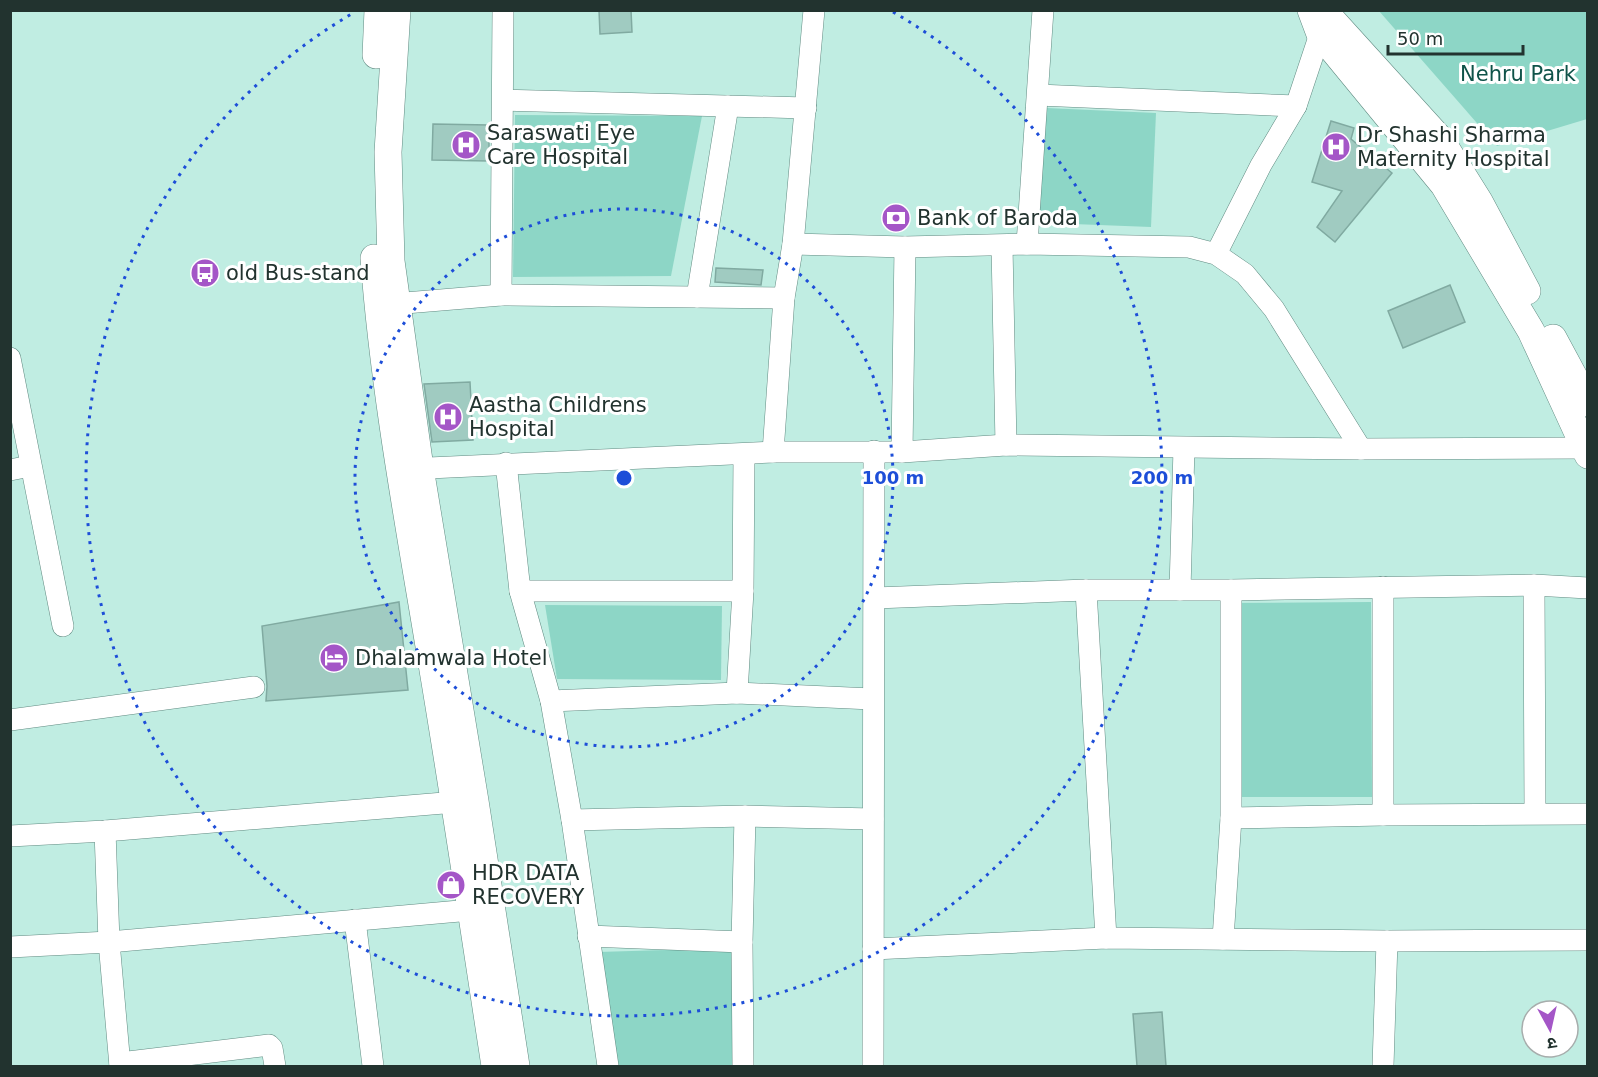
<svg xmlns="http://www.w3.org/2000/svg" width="1598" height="1077" font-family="'DejaVu Sans','Noto Sans Devanagari',sans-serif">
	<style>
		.green { fill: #8dd6c6 }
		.building { fill: #a0cbc1; stroke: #80aaa1; stroke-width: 1.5 }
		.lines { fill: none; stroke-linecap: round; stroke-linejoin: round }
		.minor-casing { stroke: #618b82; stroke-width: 22 }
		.tertiary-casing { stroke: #618b82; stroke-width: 28 }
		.minor { stroke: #fff; stroke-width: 21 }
		.tertiary { stroke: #fff; stroke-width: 27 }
		.ring { fill: none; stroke: #1d4ed8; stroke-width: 3; stroke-dasharray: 3 6 }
		.labels { text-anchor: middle; stroke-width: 6; stroke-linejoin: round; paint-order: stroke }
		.park-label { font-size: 21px; fill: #0f5349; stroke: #fff }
		.poi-label { font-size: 21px; fill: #22332f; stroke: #fff; text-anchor: start }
		.centre { fill: #1d4ed8; stroke: #fff; stroke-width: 3 }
		.ring-label { font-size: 18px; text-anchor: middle; font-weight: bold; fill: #1d4ed8; stroke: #fff; stroke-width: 6; stroke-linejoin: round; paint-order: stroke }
	</style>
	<rect width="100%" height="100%" fill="#c0ede2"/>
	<g class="green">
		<polygon points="1379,11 1587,11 1587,119 1497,146"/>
		<polygon points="1025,107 1156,113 1151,227 1021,222"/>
		<polygon points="515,115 702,116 671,276 513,277"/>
		<polygon points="1371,602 1372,797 1222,797 1221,603"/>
		<polygon points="545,605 722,606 721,680 557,679"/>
		<polygon points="732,948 735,1066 616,1066 598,952"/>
	</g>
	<g class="building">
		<polygon points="599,10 631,10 632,32 600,34"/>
		<polygon points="1331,121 1354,128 1351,139 1392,173 1335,242 1317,227 1342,191 1312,182"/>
		<polygon points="433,124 489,125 489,161 432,160"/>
		<polygon points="716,268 763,270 761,285 715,282"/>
		<polygon points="1450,285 1465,322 1403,348 1388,311"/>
		<polygon points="470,382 473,440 432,442 424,384"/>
		<polygon points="399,602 408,690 266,701 267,686 262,626"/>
		<polygon points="1162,1012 1166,1066 1137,1066 1133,1014"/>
	</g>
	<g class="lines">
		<g class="minor-casing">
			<g id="minor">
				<polyline points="1038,95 1296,106"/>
				<polyline points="503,100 806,108"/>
				<polyline points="793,244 905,247 1027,244 1189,247 1216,254 1245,274 1274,309 1361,449"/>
				<polyline points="1027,244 1043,10"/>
				<polyline points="1002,246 1006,445"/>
				<polyline points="1216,254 1261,165 1296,106 1320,34"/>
				<polyline points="501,295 503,10"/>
				<polyline points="697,297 728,106"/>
				<polyline points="381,305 501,295 784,298"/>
				<polyline points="10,358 63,626"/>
				<polyline points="773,452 784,298 793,244 814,10"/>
				<polyline points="902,452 905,247"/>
				<polyline points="506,463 520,591 551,701 572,820 608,1066"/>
				<polyline points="407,469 773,452 902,452 1006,445 1361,449 1588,448"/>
				<polyline points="10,470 30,466"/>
				<polyline points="1534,585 1535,813"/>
				<polyline points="1383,587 1383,815"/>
				<polyline points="1086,590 1106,938"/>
				<polyline points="1180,590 1184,448"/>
				<polyline points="520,591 743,591"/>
				<polyline points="875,598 1086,590 1231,590 1534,585 1588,588"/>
				<polyline points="737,693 743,591 744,455"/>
				<polyline points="551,701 737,693 872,699"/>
				<polyline points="10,720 254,687"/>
				<polyline points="1231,818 1383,815 1588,814"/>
				<polyline points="572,820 745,816 873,819"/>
				<polyline points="105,831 109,942 120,1066"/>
				<polyline points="10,836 105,831 468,801"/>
				<polyline points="355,920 373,1066"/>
				<polyline points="588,936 742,942"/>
				<polyline points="1223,939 1231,818 1231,590"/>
				<polyline points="10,947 109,942 471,910"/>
				<polyline points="873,949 1106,938 1387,941 1588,940"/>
				<polyline points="120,1063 269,1045 272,1048 275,1066"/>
				<polyline points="743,1066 742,942 745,816"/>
				<polyline points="873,1066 874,451"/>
				<polyline points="1383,1066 1387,941"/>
			</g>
		</g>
		<g class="tertiary-casing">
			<g id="tertiary">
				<polyline points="397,10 388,152 391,261 420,468 475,801 516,1066"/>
				<polyline points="1311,10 1320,34 1444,185 1531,331 1588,455"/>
				<polyline points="1323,10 1440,139 1480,203 1527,291"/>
				<polyline points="376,55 378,10"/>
				<path d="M374 258C384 392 409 525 431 658 454 794 474 930 495 1066"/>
				<polyline points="1553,338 1588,403"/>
			</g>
		</g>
		<use href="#minor" class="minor"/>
		<use href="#tertiary" class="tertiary"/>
	</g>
	<g class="ring">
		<circle cx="624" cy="478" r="269"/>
		<path d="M893 12A538 538 0 1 1 355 12"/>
	</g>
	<defs>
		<g id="hospital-disc" transform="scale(1.5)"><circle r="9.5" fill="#a456c7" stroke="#fff"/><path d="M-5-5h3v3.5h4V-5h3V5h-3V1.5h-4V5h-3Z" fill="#fff"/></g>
		<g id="bank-disc" transform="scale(1.5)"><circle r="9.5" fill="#a456c7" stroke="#fff"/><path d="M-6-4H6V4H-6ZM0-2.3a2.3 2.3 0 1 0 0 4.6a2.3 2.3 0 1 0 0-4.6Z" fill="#fff"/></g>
		<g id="bus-disc" transform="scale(1.5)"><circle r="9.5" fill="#a456c7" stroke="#fff"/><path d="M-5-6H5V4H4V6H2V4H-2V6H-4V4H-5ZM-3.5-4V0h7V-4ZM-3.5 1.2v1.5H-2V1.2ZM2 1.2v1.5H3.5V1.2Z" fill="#fff"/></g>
		<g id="hotel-disc" transform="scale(1.5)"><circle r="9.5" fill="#a456c7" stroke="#fff"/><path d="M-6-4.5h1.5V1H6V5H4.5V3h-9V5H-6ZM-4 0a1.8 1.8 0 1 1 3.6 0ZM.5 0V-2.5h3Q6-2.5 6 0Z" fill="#fff"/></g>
		<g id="shop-disc" transform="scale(1.5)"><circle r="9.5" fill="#a456c7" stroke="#fff"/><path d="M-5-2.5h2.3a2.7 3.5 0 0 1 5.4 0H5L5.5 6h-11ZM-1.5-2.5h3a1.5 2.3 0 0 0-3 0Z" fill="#fff"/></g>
	</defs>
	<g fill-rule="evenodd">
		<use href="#hospital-disc" x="466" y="145"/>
		<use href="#hospital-disc" x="1336" y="147"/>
		<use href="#bank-disc" x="896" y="218"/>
		<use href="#bus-disc" x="205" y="273"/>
		<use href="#hospital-disc" x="448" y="417"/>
		<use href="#hotel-disc" x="334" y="658"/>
		<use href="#shop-disc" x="451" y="885"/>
	</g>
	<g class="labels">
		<g class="park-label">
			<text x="1518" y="81">Nehru Park</text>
		</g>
		<g class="poi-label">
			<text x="487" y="140">Saraswati Eye<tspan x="487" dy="24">Care Hospital</tspan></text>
			<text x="1357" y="142">Dr Shashi Sharma<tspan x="1357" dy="24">Maternity Hospital</tspan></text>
			<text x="917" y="225">Bank of Baroda</text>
			<text x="226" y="280">old Bus-stand</text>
			<text x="469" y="412">Aastha Childrens<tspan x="469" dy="24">Hospital</tspan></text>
			<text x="355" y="665">Dhalamwala Hotel</text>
			<text x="472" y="880">HDR DATA<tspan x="472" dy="24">RECOVERY</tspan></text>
		</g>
	</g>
	<circle cx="624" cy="478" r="9" class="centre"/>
	<g class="ring-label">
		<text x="893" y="484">100 m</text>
		<text x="1162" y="484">200 m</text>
	</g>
	<rect width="1598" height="1077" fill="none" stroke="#22332f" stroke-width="24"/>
	<g transform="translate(1550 1029) rotate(172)"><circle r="28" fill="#ffffff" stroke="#a7adac" stroke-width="1.5"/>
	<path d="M0-4.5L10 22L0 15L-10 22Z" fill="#a456c7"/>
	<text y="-9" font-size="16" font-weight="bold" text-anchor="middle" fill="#22332f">उ</text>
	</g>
	<path d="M1388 45v9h135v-9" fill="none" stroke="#22332f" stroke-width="3"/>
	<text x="1397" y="45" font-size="18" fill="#22332f" stroke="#ffffff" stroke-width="4.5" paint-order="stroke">50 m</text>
</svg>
